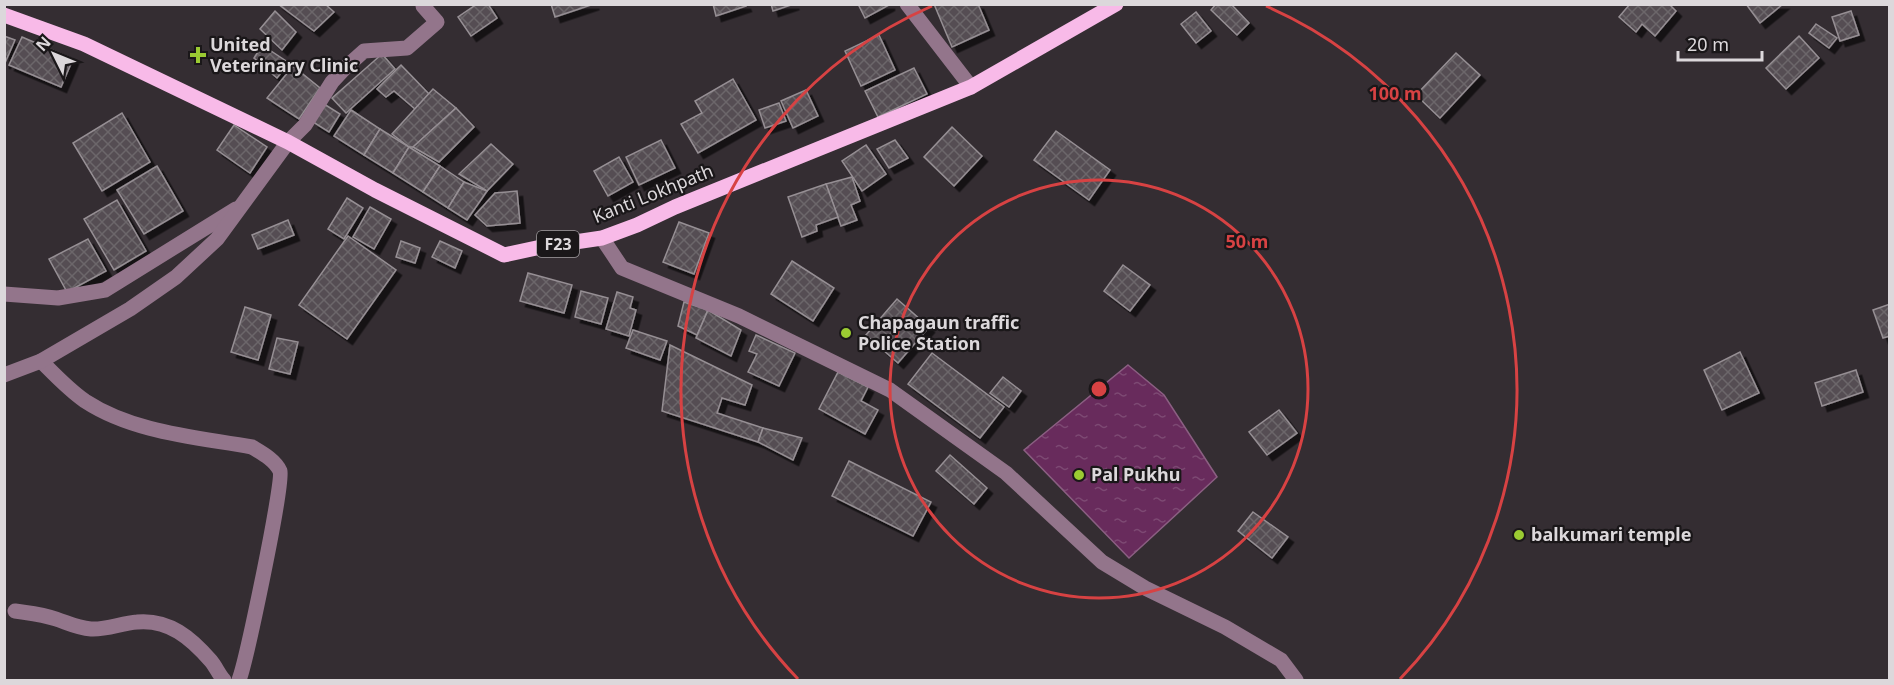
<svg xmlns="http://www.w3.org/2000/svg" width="1894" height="685" font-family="'Noto Sans',sans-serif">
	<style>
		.water { fill: url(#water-ripples); stroke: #8b5f82; stroke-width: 1.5 }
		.building { fill: url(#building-cross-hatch); stroke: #968f94; stroke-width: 1.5; filter: url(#shadow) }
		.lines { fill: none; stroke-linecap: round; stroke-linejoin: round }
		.minor { stroke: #93758b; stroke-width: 15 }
		.major { stroke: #f8bae8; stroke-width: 15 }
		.ring { fill: none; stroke: #d74243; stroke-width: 3 }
		.poi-dot { fill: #9bcb32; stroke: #1a1719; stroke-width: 2 }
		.labels { text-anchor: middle; stroke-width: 4.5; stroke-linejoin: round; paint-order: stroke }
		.shield { fill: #1a1719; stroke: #a29ea1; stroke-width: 1.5 }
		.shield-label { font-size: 16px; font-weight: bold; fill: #dcd8db }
		.poi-label { font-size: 18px; font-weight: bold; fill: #dcd8db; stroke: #1a1719; text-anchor: start }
		.street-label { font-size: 18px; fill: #dcd8db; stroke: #1a1719 }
		.centre { fill: #d74243; stroke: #1a1719; stroke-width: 3 }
		.ring-label { font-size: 18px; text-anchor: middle; font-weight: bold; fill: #d74243; stroke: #1a1719; stroke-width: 4.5; stroke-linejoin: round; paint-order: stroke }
	</style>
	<defs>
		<pattern id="water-ripples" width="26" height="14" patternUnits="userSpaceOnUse" patternTransform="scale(1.5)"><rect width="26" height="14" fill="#682b5c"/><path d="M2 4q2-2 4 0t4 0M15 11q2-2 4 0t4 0" fill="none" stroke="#7d4973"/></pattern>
		<pattern id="building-cross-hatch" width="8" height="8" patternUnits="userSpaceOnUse" patternTransform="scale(1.5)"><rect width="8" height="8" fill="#544d52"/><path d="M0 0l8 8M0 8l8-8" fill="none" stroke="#6c666a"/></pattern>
		<filter id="shadow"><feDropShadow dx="5.5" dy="5.5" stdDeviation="0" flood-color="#0009"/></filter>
	</defs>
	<rect width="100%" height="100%" fill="#342d32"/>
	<polygon class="water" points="1128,365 1164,395 1217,477 1129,558 1024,450"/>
	<g class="building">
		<polygon points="278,4 325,4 334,12 314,31"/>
		<polygon points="477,4 488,4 497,18 471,36 458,17"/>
		<polygon points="551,4 594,4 555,17"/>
		<polygon points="713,4 745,4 746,6 716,16"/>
		<polygon points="771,4 794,4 773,11"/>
		<polygon points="858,4 889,4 889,5 865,18"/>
		<polygon points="934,4 978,4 989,30 952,47"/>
		<polygon points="1216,4 1231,4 1249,23 1237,35 1211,10"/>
		<polygon points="1630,4 1669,4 1676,11 1655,36 1642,24 1636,32 1619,17"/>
		<polygon points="1746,4 1783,4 1760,23"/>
		<polygon points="275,11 296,32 282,50 260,29"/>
		<polygon points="1851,11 1859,35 1840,41 1832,17"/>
		<polygon points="1196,12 1211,31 1196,43 1181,24"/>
		<polygon points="1816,24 1837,38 1829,48 1809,33"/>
		<polygon points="879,35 895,70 861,86 845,51"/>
		<polygon points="4,36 15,40 5,63 4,63"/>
		<polygon points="1799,36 1819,58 1786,89 1766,68"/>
		<polygon points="22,37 73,59 61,87 9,65"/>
		<polygon points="262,45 289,63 277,78 254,58"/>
		<polygon points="1456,53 1480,75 1440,118 1416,95"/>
		<polygon points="382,54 395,69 346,113 332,98"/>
		<polygon points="401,65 429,94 415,109 394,91 386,97 377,89"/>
		<polygon points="293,66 320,88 299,119 267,98"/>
		<polygon points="914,68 927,94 878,117 865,91"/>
		<polygon points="733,79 756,120 698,153 681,124 702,113 695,101"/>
		<polygon points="433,89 456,108 413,147 409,147 392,134"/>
		<polygon points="806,90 818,116 793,128 781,101"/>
		<polygon points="779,103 786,121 765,128 759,110"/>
		<polygon points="324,104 340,114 329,132 313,122"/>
		<polygon points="456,108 474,127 439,162 413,147"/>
		<polygon points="351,110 380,129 364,155 334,136"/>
		<polygon points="122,113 150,162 102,191 73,143"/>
		<polygon points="234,125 267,147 250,173 217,150"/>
		<polygon points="952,127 982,156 954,186 924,157"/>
		<polygon points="380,129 409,147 393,173 364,155"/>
		<polygon points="1056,131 1110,170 1089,200 1034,160"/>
		<polygon points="661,140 675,168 639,185 626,157"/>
		<polygon points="895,140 908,158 889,168 877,149"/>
		<polygon points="491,144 513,164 487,191 459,174"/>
		<polygon points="866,145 886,174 862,191 842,161"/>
		<polygon points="409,147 440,166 423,192 393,173"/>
		<polygon points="619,157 633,182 608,196 594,171"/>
		<polygon points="157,166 183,211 144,234 117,190"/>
		<polygon points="440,166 464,182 448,208 423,192"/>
		<polygon points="852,177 860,201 851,205 857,220 841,226 826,184"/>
		<polygon points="464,182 487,191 467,220 448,208"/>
		<polygon points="826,184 838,217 816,225 817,231 802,237 788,197"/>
		<polygon points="517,191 520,223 487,226 475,215 495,193"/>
		<polygon points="347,198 363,208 344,239 328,229"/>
		<polygon points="117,200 146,251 114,270 84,219"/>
		<polygon points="370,207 391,219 374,249 353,237"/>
		<polygon points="288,220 294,235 258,249 252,235"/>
		<polygon points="679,222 709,233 694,274 663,262"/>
		<polygon points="348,236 396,270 347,339 299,305"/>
		<polygon points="88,239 106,271 67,292 49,259"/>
		<polygon points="401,241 420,248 415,263 396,257"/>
		<polygon points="440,241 462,251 455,268 432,257"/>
		<polygon points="792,261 834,288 813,321 771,294"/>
		<polygon points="1123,265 1150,285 1130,311 1104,291"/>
		<polygon points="528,273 572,285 564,313 520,301"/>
		<polygon points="581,291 608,298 601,324 575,317"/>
		<polygon points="617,292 633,297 630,308 636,310 629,336 606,329"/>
		<polygon points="897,299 929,327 898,363 866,335"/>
		<polygon points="684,302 708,310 697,335 678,326"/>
		<polygon points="1890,304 1890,336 1883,338 1873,310"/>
		<polygon points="245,307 271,315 258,360 231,352"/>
		<polygon points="708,310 741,330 731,356 696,338"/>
		<polygon points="633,330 667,341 660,360 626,348"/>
		<polygon points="756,335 795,353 779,386 748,372 757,354 749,351"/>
		<polygon points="277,338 298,342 290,374 269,369"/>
		<polygon points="670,345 752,385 745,405 722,398 717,413 763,428 758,442 662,411"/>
		<polygon points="1740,352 1759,393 1722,410 1704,370"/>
		<polygon points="932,353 1004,407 980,438 908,384"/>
		<polygon points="1856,370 1863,392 1822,406 1815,383"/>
		<polygon points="838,372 868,387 861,401 878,410 865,434 819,409"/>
		<polygon points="1003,377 1021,391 1009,407 990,393"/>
		<polygon points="1279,410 1297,433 1267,455 1249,432"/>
		<polygon points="763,428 802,438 793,460 758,442"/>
		<polygon points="950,455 987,488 974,504 936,471"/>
		<polygon points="849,461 931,502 913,536 832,496"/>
		<polygon points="1253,512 1288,537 1272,558 1238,531"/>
	</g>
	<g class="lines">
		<g class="minor">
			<polyline points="907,4 971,87"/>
			<polyline points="602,238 622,268 739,316 890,390 1006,473 1102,562 1145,588 1225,627 1281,660 1296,680"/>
			<polyline points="4,294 58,298 105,290 236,209"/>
			<path d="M41 361C55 375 69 390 85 401 134 433 197 437 252 447 262 453 275 460 280 471 284 483 246 662 239 680"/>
			<polyline points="4,375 41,361 130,309 176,277 217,239 288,142 305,125 332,82 345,68 364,51 407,48 437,22 423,6"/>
			<path d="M15 611C28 613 42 614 56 619 68 623 77 628 91 629 106 630 122 623 137 622 169 619 191 638 211 661 216 667 219 675 224 680"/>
		</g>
		<polyline class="major" points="4,15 84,44 288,142 375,190 504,255 541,247 602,238 637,225 675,207 971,87 1116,4"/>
	</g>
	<g class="ring">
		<circle cx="1099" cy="389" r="209"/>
		<path d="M798 679A418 418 0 0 1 932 6M1266 6A418 418 0 0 1 1400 679"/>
	</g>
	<g class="poi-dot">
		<path d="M195 46h6v6h6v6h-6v6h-6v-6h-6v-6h6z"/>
		<circle cx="846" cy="333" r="6"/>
		<circle cx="1079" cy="475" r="6"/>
		<circle cx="1519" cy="535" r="6"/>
	</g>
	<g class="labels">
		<rect class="shield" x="537" y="231" width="42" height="26" rx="4.5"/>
		<g class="shield-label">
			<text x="558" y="250">F23</text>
		</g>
		<g class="poi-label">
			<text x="210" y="51">United<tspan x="210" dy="21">Veterinary Clinic</tspan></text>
			<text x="858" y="329">Chapagaun traffic<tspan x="858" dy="21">Police Station</tspan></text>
			<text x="1091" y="481">Pal Pukhu</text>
			<text x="1531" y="541">balkumari temple</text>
		</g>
		<g class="street-label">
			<text transform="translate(653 194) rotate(-22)" y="6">Kanti Lokhpath</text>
		</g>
	</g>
	<circle cx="1099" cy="389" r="9" class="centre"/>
	<g class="ring-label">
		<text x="1395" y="100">100 m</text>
		<text x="1247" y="248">50 m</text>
	</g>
	<rect width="1894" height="685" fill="none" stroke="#dcd8db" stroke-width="12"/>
	<g transform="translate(54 54) rotate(313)" stroke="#1a1719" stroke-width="4.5" paint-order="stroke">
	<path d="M0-4.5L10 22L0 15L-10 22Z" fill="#dcd8db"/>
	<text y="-9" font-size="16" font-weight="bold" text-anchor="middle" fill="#dcd8db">N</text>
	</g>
	<path d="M1678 51v9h84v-9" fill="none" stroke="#dcd8db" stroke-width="3"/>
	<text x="1687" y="51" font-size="18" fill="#dcd8db" stroke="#1a1719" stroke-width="4.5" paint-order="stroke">20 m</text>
</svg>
